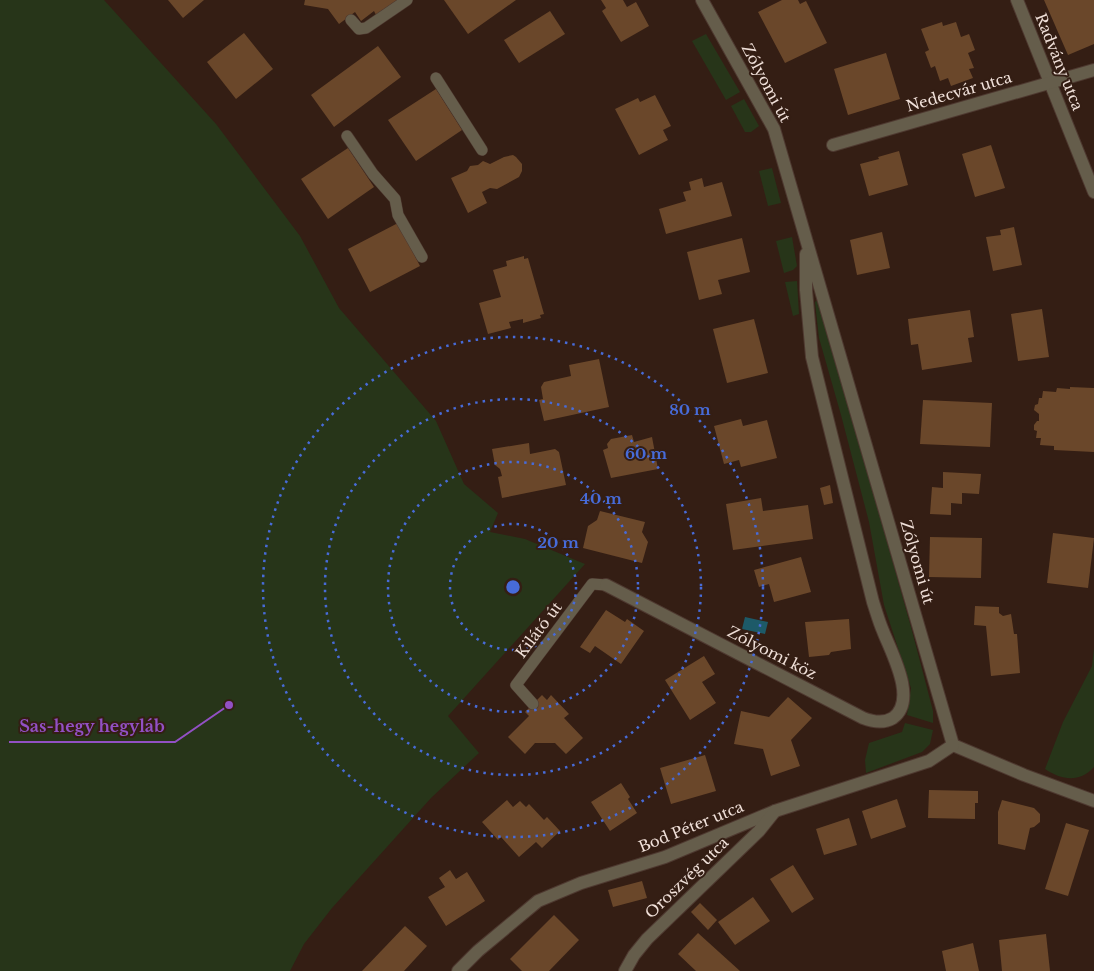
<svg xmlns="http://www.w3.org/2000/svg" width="1094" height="971" font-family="'Libre Baskerville',serif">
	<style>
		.green { fill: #273519 }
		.water { fill: #1d5a68 }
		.building { fill: #6a472a }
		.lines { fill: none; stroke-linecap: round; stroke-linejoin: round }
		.lane-casing { stroke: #4e3930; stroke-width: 12 }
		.street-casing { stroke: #4e3930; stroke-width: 14 }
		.lane { stroke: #655d4b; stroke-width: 11 }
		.street { stroke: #655d4b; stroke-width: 12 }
		.ring { fill: none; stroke: #476bd8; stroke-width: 2.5; stroke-dasharray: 2.5 5 }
		.labels { text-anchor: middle; stroke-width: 4; stroke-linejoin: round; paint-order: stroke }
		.street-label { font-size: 15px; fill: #f0e0d9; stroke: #341e14 }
		.centre { fill: #476bd8; stroke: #341e14; stroke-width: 2.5 }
		.ring-label { font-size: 15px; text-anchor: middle; font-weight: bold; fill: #476bd8; stroke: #341e14; stroke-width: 4; stroke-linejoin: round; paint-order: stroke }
		.leader { fill: none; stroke: #9250c4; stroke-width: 2 }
		.callout-dot { fill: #9250c4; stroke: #341e14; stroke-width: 2 }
		.callout-label { font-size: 16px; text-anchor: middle; font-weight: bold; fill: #9250c4; stroke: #341e14; stroke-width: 4; stroke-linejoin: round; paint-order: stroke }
	</style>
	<rect width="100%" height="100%" fill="#341e14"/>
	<g class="green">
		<polygon points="0,0 104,0 216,124 300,236 339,308 436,421 464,484 498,513 490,532 525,539 585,564 448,716 479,753 431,798 332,908 304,944 290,971 0,971"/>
		<polygon points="706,34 740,92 726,100 692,41"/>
		<polygon points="744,99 759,126 751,132 745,132 731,106"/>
		<polygon points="772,168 781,203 768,206 759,171"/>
		<polygon points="792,237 797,266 793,270 784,273 776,241"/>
		<polygon points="797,281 799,314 793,316 785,282"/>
		<polygon points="819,299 911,627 933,711 933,723 907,715 911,688 884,605 869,522 841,415 819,338 815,302"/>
		<path d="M1094 648V767C1080 783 1061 780 1045 769L1063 722 1092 666Z"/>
		<polygon points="905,723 933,730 930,744 922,752 866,773 865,760 869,743 902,732"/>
	</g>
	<polygon class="water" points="745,617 768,622 765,634 742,629"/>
	<g class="building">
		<polygon points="168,0 204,0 183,18"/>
		<polygon points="305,0 398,0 376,15 374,11 361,21 355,12 339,24 328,9 304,5"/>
		<polygon points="444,0 516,0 468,34"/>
		<polygon points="601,0 623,0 627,7 636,2 649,26 621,42 602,11 606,8"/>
		<polygon points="782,0 798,0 800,4 806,1 827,43 785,63 758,12"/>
		<polygon points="1044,0 1094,0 1094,44 1068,55"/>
		<polygon points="550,11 565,34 519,63 504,40"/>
		<polygon points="942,22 943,26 956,22 961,37 969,34 975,50 968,53 974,68 969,69 973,78 951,86 948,78 940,81 935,66 931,68 925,52 929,50 921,29"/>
		<polygon points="244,33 273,69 236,99 207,62"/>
		<polygon points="378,46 401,77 334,127 311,95"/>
		<polygon points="886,53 900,99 848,115 834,69"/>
		<polygon points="436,89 462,130 416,161 388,120"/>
		<polygon points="655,95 671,126 663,130 668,140 639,155 615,109 638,98 640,102"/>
		<polygon points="991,145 1005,188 975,197 962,154"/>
		<polygon points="348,148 374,187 328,219 301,179"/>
		<polygon points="899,151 908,185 869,196 860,164 879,159 878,157"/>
		<polygon points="513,155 516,157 522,164 522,171 519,177 497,189 490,188 482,192 487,203 468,213 451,178 467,171 470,166 478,165 483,161 490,164 504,157"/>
		<polygon points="702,178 704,187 722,182 732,216 666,234 659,209 686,201 683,192 691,190 689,182"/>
		<polygon points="398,223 420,266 370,292 348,249"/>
		<polygon points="1014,227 1022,265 993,271 986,237 1001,235 1000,230"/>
		<polygon points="882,232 890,268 857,275 850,240"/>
		<polygon points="742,238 750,272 718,280 722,294 699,300 687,252"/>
		<polygon points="524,256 524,259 528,258 544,314 540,315 541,318 523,323 523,319 509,322 511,328 488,334 479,303 501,297 493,270 507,266 506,261"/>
		<polygon points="1042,309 1049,357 1018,361 1011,314"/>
		<polygon points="970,310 974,337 968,338 972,362 922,370 918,344 911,345 908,319"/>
		<polygon points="754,319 768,373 727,383 713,329"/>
		<polygon points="599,359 609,407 544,421 539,400 543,399 541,387 544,382 571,376 569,365"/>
		<polygon points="1070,387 1094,388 1094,452 1054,450 1054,446 1040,445 1041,438 1036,438 1037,431 1034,430 1034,425 1037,421 1039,421 1039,414 1034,410 1035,405 1038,404 1039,398 1042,398 1043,391 1056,392 1057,388 1070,389"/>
		<polygon points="923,400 992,403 990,447 920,444"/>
		<polygon points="741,419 743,426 767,420 777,458 741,467 739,460 724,464 714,426"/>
		<polygon points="632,435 634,442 652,437 658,469 611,478 603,450 608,448 607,444 611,439"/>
		<polygon points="529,443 530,454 555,449 559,452 566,485 502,498 498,477 502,476 500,469 495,465 492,449"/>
		<polygon points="943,472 981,474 979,494 962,493 962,504 951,503 951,515 930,514 932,487 943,488"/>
		<polygon points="830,485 833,503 824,505 820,488"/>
		<polygon points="761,498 763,511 808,505 813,539 733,550 726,504"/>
		<polygon points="600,511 645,522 642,532 648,542 642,563 583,548 588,526 597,520"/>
		<polygon points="1053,533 1094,538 1088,588 1047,583"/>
		<polygon points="930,537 982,538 981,578 929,577"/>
		<polygon points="801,557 811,592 774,602 769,584 759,587 754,570"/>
		<polygon points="975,606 999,607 999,613 1003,616 1011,614 1014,634 1017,634 1020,673 991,676 986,626 974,625"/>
		<polygon points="606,610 625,622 627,619 644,631 621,664 595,646 590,653 580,647"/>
		<polygon points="849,619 851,649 831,652 829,655 809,657 805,622"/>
		<polygon points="704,656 715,674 702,682 716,703 690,720 665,680"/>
		<polygon points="542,695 547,700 551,695 569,714 564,718 583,738 566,754 555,743 535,743 525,754 508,737 529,716 525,712"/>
		<polygon points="788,697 812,718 791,740 800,766 771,776 763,749 734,744 741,711 769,717"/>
		<polygon points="705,755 716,791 671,804 660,768"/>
		<polygon points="621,783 630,797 628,799 637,813 610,831 591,802"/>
		<polygon points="929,790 978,791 978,803 975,803 975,819 928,818"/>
		<polygon points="897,799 906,827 871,839 862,811"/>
		<polygon points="507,800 513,807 520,801 526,807 529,804 544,820 547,817 560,831 542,848 536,842 519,857 501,837 498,840 482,822"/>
		<polygon points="1002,800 1034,808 1040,814 1040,822 1034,827 1030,828 1025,850 998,844 998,812"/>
		<polygon points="849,818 857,845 824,855 816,829"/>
		<polygon points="1066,823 1089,830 1068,896 1045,889"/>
		<polygon points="793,865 814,899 792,913 770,879"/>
		<polygon points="450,870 456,879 467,872 485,901 446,926 428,897 445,887 439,878"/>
		<polygon points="642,881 647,898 613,907 608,890"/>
		<polygon points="753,897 770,921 735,945 718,922"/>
		<polygon points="700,903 717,920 708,930 691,912"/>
		<polygon points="554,915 579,940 549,971 522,971 510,959"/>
		<polygon points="405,926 427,946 404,971 362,971"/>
		<polygon points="698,933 740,971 696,971 678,954"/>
		<polygon points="1046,934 1050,971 1002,971 999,940"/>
		<polygon points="973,943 979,971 946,971 942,951"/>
	</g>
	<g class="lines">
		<g class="lane-casing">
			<g id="lane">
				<polyline points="351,20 359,29 366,28 407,0"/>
				<polyline points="436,78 482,150"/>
				<polyline points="347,136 373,174 395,199 398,215 422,257"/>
				<polyline points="533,704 516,685 592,584 606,585"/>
			</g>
		</g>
		<g class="street-casing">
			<g id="street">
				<polyline points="702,0 774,129 953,745 1024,775 1094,801"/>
				<polyline points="1017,0 1094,192"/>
				<polyline points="833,145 1094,70"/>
				<path d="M606 585 863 718C873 722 883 724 893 718 918 700 891 652 883 631 879 622 876 611 873 602L812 357 806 290V254"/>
				<polyline points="458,971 478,951 538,901 581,883 665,857 775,811 929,761 953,745"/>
				<polyline points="625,971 634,955 647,939 759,831 775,811"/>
			</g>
		</g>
		<use href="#lane" class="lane"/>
		<use href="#street" class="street"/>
	</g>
	<g class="ring">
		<circle cx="513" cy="587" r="63"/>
		<circle cx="513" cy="587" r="125"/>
		<circle cx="513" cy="587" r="188"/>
		<circle cx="513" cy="587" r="250"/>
	</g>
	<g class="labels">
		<g class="street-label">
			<text transform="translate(1059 62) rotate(68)" y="5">Radvány utca</text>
			<text transform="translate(766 83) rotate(62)" y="5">Zólyomi út</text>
			<text transform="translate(959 92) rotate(-16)" y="5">Nedecvár utca</text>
			<text transform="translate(917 562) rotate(74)" y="5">Zólyomi út</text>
			<text transform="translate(539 630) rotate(-53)" y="5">Kilátó út</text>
			<text transform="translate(772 653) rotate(27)" y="5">Zólyomi köz</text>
			<text transform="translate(691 827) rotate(-22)" y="5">Bod Péter utca</text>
			<text transform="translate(687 878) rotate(-44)" y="5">Oroszvég utca</text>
		</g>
	</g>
	<circle cx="513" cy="587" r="8" class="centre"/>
	<g class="ring-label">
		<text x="690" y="415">80 m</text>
		<text x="646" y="459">60 m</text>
		<text x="601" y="504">40 m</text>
		<text x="558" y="548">20 m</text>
	</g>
	<path class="leader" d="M229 705L175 742H9"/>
	<circle class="callout-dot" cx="229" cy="705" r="5"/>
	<g class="callout-label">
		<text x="92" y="732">Sas-hegy hegyláb</text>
	</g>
</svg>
